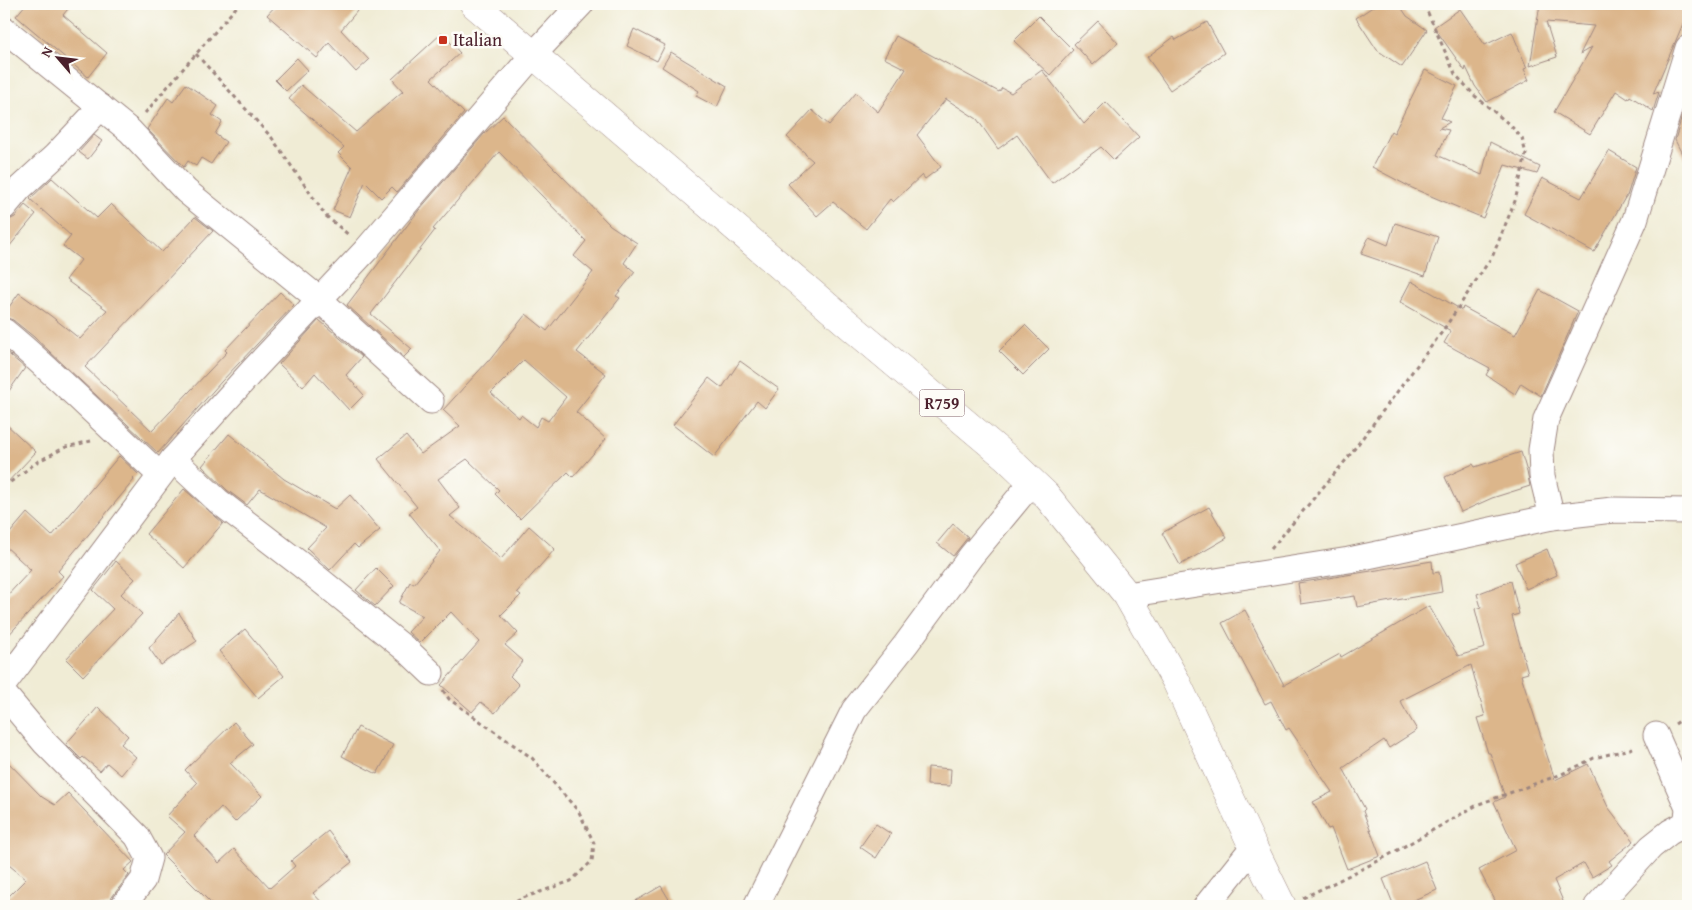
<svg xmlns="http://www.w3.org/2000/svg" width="1692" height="910" font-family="'Gentium Book Plus',serif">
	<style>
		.building { fill: #dcb68b; fill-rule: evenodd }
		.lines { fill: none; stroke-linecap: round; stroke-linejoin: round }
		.street-casing { stroke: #9d8680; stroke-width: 27 }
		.primary-casing { stroke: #9d8680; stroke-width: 29 }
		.path { stroke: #9d8680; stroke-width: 3; stroke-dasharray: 4 4; stroke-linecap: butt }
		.street { stroke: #fff; stroke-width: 25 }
		.primary { stroke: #fff; stroke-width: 28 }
		.poi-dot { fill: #c8321e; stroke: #fdfcf7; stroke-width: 2 }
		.labels { text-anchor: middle; stroke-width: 5; stroke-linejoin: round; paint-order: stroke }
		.shield { fill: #fdfcf7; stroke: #806168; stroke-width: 1 }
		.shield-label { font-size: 16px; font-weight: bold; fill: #4a1f2b }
		.poi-label { font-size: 18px; fill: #4a1f2b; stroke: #fdfcf7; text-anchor: start }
	</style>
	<rect width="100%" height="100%" fill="#fdfcf7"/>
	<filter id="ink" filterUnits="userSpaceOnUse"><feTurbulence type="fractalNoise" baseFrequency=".02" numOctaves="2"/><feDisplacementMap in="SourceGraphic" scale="10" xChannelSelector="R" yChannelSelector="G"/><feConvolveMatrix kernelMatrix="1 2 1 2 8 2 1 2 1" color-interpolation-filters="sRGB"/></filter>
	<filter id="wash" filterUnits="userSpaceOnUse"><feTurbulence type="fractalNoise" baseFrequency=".0096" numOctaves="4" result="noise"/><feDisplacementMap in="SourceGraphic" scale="20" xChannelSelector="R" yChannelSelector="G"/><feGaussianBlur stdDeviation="1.12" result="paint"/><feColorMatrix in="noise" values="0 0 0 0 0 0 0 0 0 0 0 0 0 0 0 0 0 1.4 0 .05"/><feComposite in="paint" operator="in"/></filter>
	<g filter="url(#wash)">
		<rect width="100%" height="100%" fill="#f0ecd5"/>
		<g id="blocks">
			<g class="building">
				<polygon points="26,4 72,4 63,15 107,53 88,77 16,16"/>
				<polygon points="277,4 363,4 341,30 369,60 356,72 329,43 317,58 267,15"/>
				<polygon points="1377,4 1399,4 1407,16 1427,30 1402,67 1377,50 1356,18"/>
				<polygon points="1540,4 1688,4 1688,12 1653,94 1659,92 1653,111 1630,96 1628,99 1616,91 1590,134 1554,112 1592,47 1580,54 1594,26 1546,22 1557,57 1530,66"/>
				<polygon points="1460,9 1485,45 1512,32 1527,68 1524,69 1529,80 1487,102 1475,86 1466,67 1465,71 1434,27"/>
				<polygon points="1039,16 1073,50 1050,75 1014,41"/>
				<polygon points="1098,21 1118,43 1093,65 1074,44"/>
				<polygon points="1207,22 1224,53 1170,90 1147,57 1174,37 1176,40"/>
				<polygon points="634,29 665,45 657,61 627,46"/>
				<polygon points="442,33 460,53 431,79 464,113 397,192 392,187 381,198 365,182 350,217 333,210 352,167 338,153 344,147 289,99 301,85 356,132 403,91 392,79"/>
				<polygon points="896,36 999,92 1002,88 1011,93 1042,70 1084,124 1106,102 1139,137 1114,160 1101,147 1052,183 1017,135 998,149 977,119 946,99 917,135 941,167 925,179 922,175 893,202 890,199 866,229 833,202 817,216 788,184 813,161 805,154 805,153 787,137 812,110 829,125 856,93 878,112 906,69 884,58"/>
				<polygon points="671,52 727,86 717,107 696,96 699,91 662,67"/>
				<polygon points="297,58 308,70 286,91 275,80"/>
				<polygon points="1425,70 1457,86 1441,118 1450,122 1439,128 1449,130 1437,155 1482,175 1490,142 1540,167 1537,174 1505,165 1483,218 1412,188 1372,167 1391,131 1394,133"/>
				<polygon points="186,84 218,106 212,115 222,122 215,134 226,142 211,164 201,158 196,166 188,161 184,167 147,129 168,98 173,102"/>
				<polygon points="1688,96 1688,166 1675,140"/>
				<path d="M503 116 610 225 637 243 624 263 635 272 616 296 620 298 577 352 606 374 576 412 606 439 573 477 568 472 520 519 495 494 499 490 467 459 438 479 460 508 450 516 501 559 529 526 555 549 517 592 521 595 501 615 518 633 505 645 523 661 510 676 519 685 495 713 481 702 472 712 441 685 479 642 451 612 420 643 408 632 423 616 399 603 410 582 414 584 440 551 409 513 417 507 378 459 406 436 421 454 460 426 443 410 488 361H489L526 314 547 331 593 272 574 256 586 241 499 152 433 229 435 230 371 314 412 349 404 357 347 305 419 210 484 134ZM524 360 566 397 548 421 541 417 536 427 521 415 519 418 491 393Z"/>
				<polygon points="94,135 102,141 88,159 79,152"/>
				<polygon points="1609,151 1636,167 1627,196 1626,196 1594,252 1524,214 1542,178 1581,198"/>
				<polygon points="52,178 97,218 111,204 162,252 195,217 213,231 85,367 152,431 227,352 225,350 280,292 294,305 221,382 158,453 34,337 13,320 4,317 4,314 19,293 51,316 80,339 107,310 66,280 81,260 63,246 71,236 30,199"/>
				<polygon points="25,205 36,214 4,253 4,221 9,220 15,217"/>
				<polygon points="1395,223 1438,237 1425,276 1361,254 1369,237 1388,245"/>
				<polygon points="1411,281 1462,310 1463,307 1515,335 1540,290 1578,311 1541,396 1521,383 1515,394 1486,375 1490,368 1444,343 1451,331 1400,302"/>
				<polygon points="319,320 362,357 346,375 364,395 349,410 315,373 303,387 279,364"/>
				<polygon points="1025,325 1049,349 1023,375 999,351"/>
				<polygon points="4,350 25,368 4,398"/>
				<polygon points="740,361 779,389 765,408 757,401 714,457 673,425 709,378 722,388"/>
				<polygon points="4,422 36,452 4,486"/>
				<polygon points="229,434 284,479 335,509 350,495 380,530 358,548 354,544 330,570 307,548 326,528 260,489 247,505 227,490 202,466"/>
				<polygon points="1521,452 1527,472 1530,486 1492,498 1461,512 1445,477 1473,464 1475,467"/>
				<polygon points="119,456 138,474 133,479 134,480 58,571 63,576 4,640 4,599 31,570 4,545 4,540 27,513 52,536"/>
				<polygon points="184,489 223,523 184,568 146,534"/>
				<polygon points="1209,507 1227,538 1180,565 1162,533"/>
				<polygon points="953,524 968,537 953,556 937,543"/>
				<polygon points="1547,549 1557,575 1526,589 1515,563"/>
				<polygon points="116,561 135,579 121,594 142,614 83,676 66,659 113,609 93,590"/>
				<polygon points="1432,561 1433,573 1439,572 1442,592 1357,607 1355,596 1301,604 1298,583"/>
				<polygon points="376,568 394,586 375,606 356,590"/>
				<polygon points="1511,581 1519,614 1512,616 1528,673 1521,675 1555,780 1588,764 1608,807 1634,841 1609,861 1612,865 1592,877 1584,863 1554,880 1565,906 1498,906 1479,870 1516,850 1494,802 1505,797 1490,753 1488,753 1477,718 1485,716 1471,665 1400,701 1417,730 1389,748 1384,740 1343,768 1365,809 1363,811 1380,856 1347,869 1331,828 1328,829 1313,802 1332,792 1289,728 1286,730 1271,701 1265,704 1222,623 1245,610 1284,685 1340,654 1341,657 1429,606 1458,656 1485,648 1475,609 1481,607 1477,594"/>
				<polygon points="179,613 197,641 161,665 149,648"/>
				<polygon points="245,629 284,676 258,698 219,651"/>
				<polygon points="98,707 128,736 121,744 136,757 121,775 107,763 100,771 83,757 81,759 66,744"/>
				<polygon points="234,722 253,744 230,763 262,796 235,822 221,807 194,836 219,863 234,849 270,888 295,866 291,861 328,831 352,862 313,893 325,906 214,906 163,855 185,832 167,816 197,783 185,770"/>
				<polygon points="358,727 393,745 377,774 342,756"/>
				<polygon points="4,758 42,797 55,805 68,793 133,862 124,870 129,875 112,897 109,906 4,906 4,901 26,879 4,861"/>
				<polygon points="928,767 951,769 950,786 927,785"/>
				<polygon points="876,824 891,834 876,858 860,847"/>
				<polygon points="1425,861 1437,890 1400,906 1394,906 1383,879"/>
				<polygon points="661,886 673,906 627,906"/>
			</g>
		</g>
	</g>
	<g filter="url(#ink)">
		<use href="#blocks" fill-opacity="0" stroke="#9d8680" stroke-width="1"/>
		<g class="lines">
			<g class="street-casing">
				<g id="street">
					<polyline points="4,29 130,131 186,191 320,300 431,401"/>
					<polyline points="4,207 20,188 55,156 101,107"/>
					<path d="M4 331C59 376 108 427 160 475"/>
					<polyline points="173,459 218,501 300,564 409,652 431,673"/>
					<polyline points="1552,517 1542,476 1541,450 1546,419 1635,220 1688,48"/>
					<polyline points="1127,595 1349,560 1552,517 1613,510 1688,511"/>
					<polyline points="4,684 173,459 253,370 366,250 534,54 581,4"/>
					<polyline points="4,694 45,743 137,836 149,858 143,880 123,906"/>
					<polyline points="756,906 854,710 906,644 971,556 1032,482"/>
					<polyline points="1206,906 1253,847"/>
					<polyline points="1597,906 1651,847 1670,832 1683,825 1687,819 1688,808 1656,735"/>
				</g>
			</g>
			<g class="primary-casing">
				<polyline id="primary" points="474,4 848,324 1006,457 1046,495 1127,595 1176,681 1253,847 1282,906"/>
			</g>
			<g class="path">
				<polyline points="196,54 272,138 326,216 350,236"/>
				<polyline points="145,113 239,4"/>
				<polyline points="4,487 37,462 66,447 91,441"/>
				<polyline points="1271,549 1346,460 1442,332 1493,255 1515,201 1526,154 1522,138 1510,125 1475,96 1455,74 1424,4"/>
				<polyline points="443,690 449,699 532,758 579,812 594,843 592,861 571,881 523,898 508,906"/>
				<polyline points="1675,724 1688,715"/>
				<polyline points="1303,898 1380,860 1479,804 1562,774 1594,758 1630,749 1636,745"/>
			</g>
			<use href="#street" class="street"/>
			<use href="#primary" class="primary"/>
		</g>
	</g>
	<rect class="poi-dot" x="438" y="35" width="10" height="10" rx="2.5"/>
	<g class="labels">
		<rect class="shield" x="919.5" y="389.5" width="45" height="27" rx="4"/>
		<g class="shield-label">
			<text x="942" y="409">R759</text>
		</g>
		<g class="poi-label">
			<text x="453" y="46">Italian</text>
		</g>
	</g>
	<rect width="1692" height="910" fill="none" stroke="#fdfcf7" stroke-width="20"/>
	<g transform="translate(58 58) rotate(298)" stroke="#fdfcf7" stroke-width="4" paint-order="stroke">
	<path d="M0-4L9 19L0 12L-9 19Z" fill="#4a1f2b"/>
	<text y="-8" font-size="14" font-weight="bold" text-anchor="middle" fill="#4a1f2b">N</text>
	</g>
</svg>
